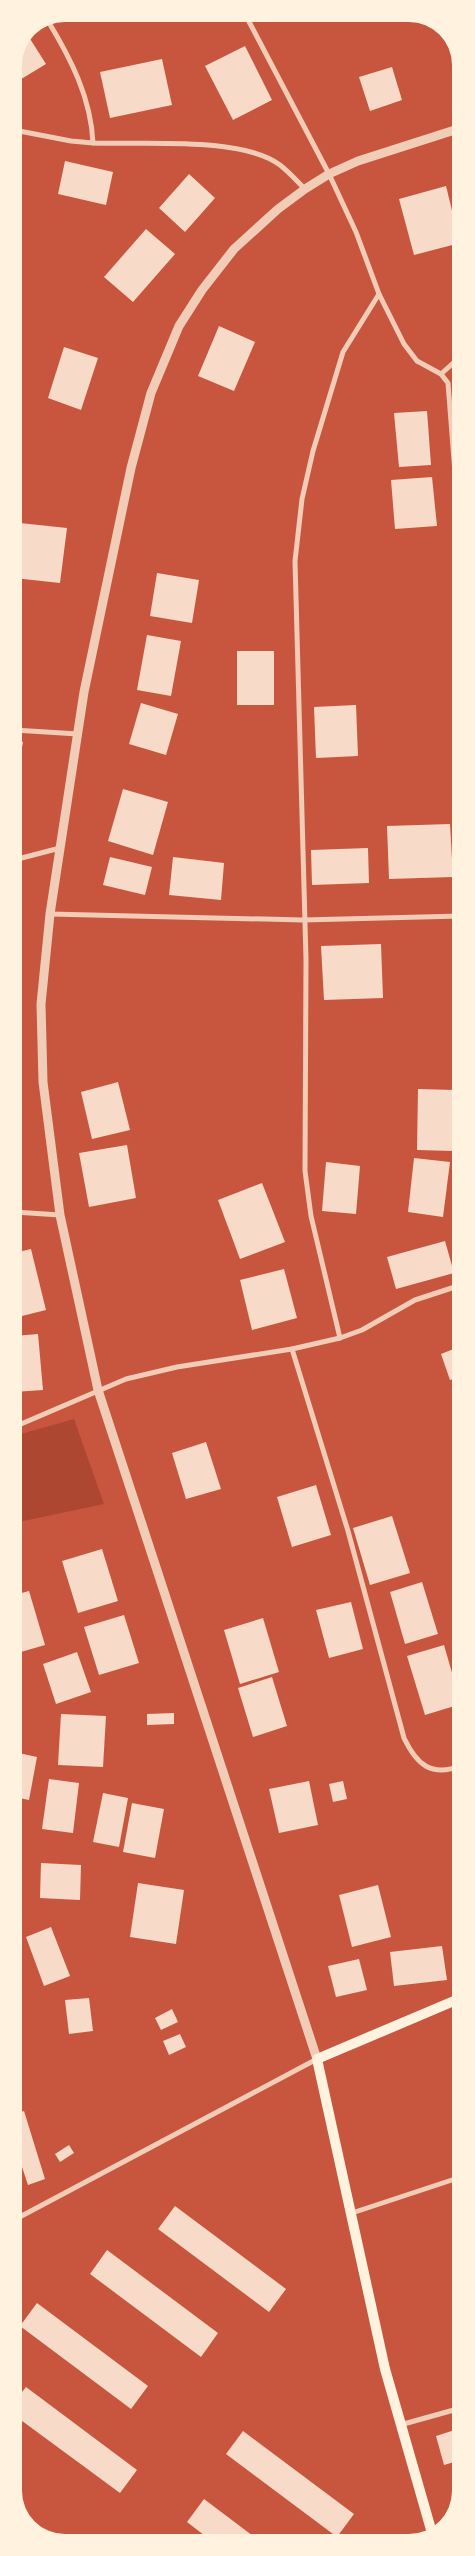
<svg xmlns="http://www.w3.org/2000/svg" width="475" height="2556" font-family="'Zilla Slab',serif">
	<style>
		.green { fill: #ae4732 }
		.building { fill: #f7dbc8 }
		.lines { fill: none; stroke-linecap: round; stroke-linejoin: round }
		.minor { stroke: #f1ccb7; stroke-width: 5 }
		.tertiary { stroke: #f1ccb7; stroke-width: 9 }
		.secondary { stroke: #fff3e0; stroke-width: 10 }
	</style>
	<rect width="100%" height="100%" fill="#c8553d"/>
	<polygon class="green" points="74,1419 104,1504 14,1523 14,1436"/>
	<g class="building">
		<polygon points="67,14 88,14 71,22"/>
		<polygon points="27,34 46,64 18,81 14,74 14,65"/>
		<polygon points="245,46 272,100 233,120 205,66"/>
		<polygon points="162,59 172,105 110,118 100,72"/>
		<polygon points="392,67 402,100 370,111 359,77"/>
		<polygon points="65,161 113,172 106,205 58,194"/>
		<polygon points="189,174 215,198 185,232 159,208"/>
		<polygon points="446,186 460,243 414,255 399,199"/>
		<polygon points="146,229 175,254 133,302 104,277"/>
		<polygon points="219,326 255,342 234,391 198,376"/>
		<polygon points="64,347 98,358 81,410 48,398"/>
		<polygon points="14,398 17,398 15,415 14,415"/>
		<polygon points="427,411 431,465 399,467 394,413"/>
		<polygon points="432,477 437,526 395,529 391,480"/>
		<polygon points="20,523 67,528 60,583 14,578"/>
		<polygon points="157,573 199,580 192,623 150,616"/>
		<polygon points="147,635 181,641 171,696 137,690"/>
		<rect x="237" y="651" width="37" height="54"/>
		<polygon points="141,703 178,714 166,755 129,744"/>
		<polygon points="356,705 358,756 316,758 314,707"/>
		<polygon points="14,740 23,742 15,785 14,785"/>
		<polygon points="123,789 168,802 153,855 108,841"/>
		<polygon points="450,824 453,877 389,879 387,826"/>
		<polygon points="368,848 369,883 312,885 311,850"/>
		<polygon points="110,857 152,867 145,895 103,885"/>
		<polygon points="173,857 224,863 221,900 169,895"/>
		<polygon points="381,944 383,998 324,1000 321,946"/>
		<polygon points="118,1082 130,1130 92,1139 81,1092"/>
		<polygon points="418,1089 454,1090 453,1151 417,1150"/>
		<polygon points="127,1145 136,1198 89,1207 79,1153"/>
		<polygon points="414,1158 450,1162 443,1217 408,1212"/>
		<polygon points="326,1162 360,1166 356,1214 322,1211"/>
		<polygon points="262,1183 285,1242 240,1259 218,1200"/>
		<polygon points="445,1241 454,1273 396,1289 387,1257"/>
		<polygon points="31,1249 46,1310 14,1318 14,1253"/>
		<polygon points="284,1269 297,1318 252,1330 240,1280"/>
		<polygon points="38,1334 43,1390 14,1392 14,1336"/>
		<polygon points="461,1346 461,1377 450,1380 441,1354"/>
		<polygon points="461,1432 461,1447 454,1440"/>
		<polygon points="206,1442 221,1489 186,1499 172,1453"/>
		<polygon points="316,1485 331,1535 292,1547 277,1497"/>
		<polygon points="392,1516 410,1573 370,1585 353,1528"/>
		<polygon points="102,1549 118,1601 78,1613 62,1561"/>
		<polygon points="422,1582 438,1634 405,1644 390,1592"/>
		<polygon points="29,1591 45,1645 14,1654 14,1595"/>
		<polygon points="351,1602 363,1649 329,1658 316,1610"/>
		<polygon points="124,1615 139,1663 99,1675 84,1627"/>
		<polygon points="263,1618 279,1672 240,1684 224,1630"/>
		<polygon points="444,1645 461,1704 425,1715 407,1656"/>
		<polygon points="77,1652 91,1692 56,1704 43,1664"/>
		<polygon points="272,1677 287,1726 253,1737 238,1688"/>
		<polygon points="174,1713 174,1724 147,1725 147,1714"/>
		<polygon points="61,1714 106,1716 103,1767 58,1765"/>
		<polygon points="14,1752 37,1757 29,1800 14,1797"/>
		<polygon points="49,1779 79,1783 73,1833 42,1829"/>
		<polygon points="309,1781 318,1825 279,1833 269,1789"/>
		<polygon points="343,1781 347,1799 333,1802 329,1784"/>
		<polygon points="103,1793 128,1798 119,1847 93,1842"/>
		<polygon points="132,1803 164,1809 155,1858 123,1852"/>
		<polygon points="41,1863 81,1865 80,1900 40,1898"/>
		<polygon points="138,1883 184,1890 176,1944 130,1937"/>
		<polygon points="378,1885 391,1937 352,1947 339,1895"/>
		<polygon points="51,1927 70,1976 44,1986 26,1937"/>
		<polygon points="442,1946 447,1980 394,1986 390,1952"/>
		<polygon points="359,1959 367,1990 336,1997 328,1966"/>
		<polygon points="89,1998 93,2031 69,2034 65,2000"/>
		<polygon points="172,2009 178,2022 161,2030 155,2018"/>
		<polygon points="180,2034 186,2047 169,2055 163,2041"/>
		<polygon points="24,2111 45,2179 28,2185 14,2143 14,2114"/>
		<polygon points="69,2145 74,2153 60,2162 55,2154"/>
		<polygon points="175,2206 286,2289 269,2312 158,2229"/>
		<polygon points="107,2250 218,2333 201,2357 90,2274"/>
		<polygon points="37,2303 148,2386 131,2409 20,2326"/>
		<polygon points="26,2387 137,2470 120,2493 14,2415 14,2402"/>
		<polygon points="461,2428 461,2460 444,2465 436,2436"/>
		<polygon points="243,2431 354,2514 337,2537 226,2454"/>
		<polygon points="204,2499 261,2542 213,2542 187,2522"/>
	</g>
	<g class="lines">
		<g class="minor">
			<polyline points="245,14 329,174 356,232 379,294 404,344 417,361 441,374 448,383 461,550"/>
			<path d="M48 21C71 59 91 98 93 143 141 145 242 136 280 165 289 172 297 181 305 189"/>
			<polyline points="14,130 71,141 93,143"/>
			<polyline points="441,374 461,356"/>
			<polyline points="14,730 78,734"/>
			<polyline points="14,860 60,848"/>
			<polyline points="50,914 303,920 461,916"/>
			<polyline points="14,1212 60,1215"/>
			<polyline points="340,1338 311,1216 305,1171 306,959 295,561 302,499 313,451 343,352 379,294"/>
			<path d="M292 1349 348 1531 404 1738C417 1765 431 1777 461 1766"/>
			<polyline points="14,1427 126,1379 177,1367 292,1349 340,1338 362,1330 415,1300 461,1285"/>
			<polyline points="352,2213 461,2177"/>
			<polyline points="14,2220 317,2059"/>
			<polyline points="400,2425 461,2408"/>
		</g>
		<polyline class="tertiary" points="317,2059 98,1390 60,1215 43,1082 41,1004 50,914 84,692 131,468 151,393 179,326 202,290 234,249 278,209 305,189 329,174 358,161 461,128"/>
		<polyline class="secondary" points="432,2533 385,2369 317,2059 461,1998"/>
	</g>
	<path d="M0 0H475V2556H0ZM65 22H409A43 43 0 0 1 452 65V2491A43 43 0 0 1 409 2534H65A43 43 0 0 1 22 2491V65A43 43 0 0 1 65 22Z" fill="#fff3e0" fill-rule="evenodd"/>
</svg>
